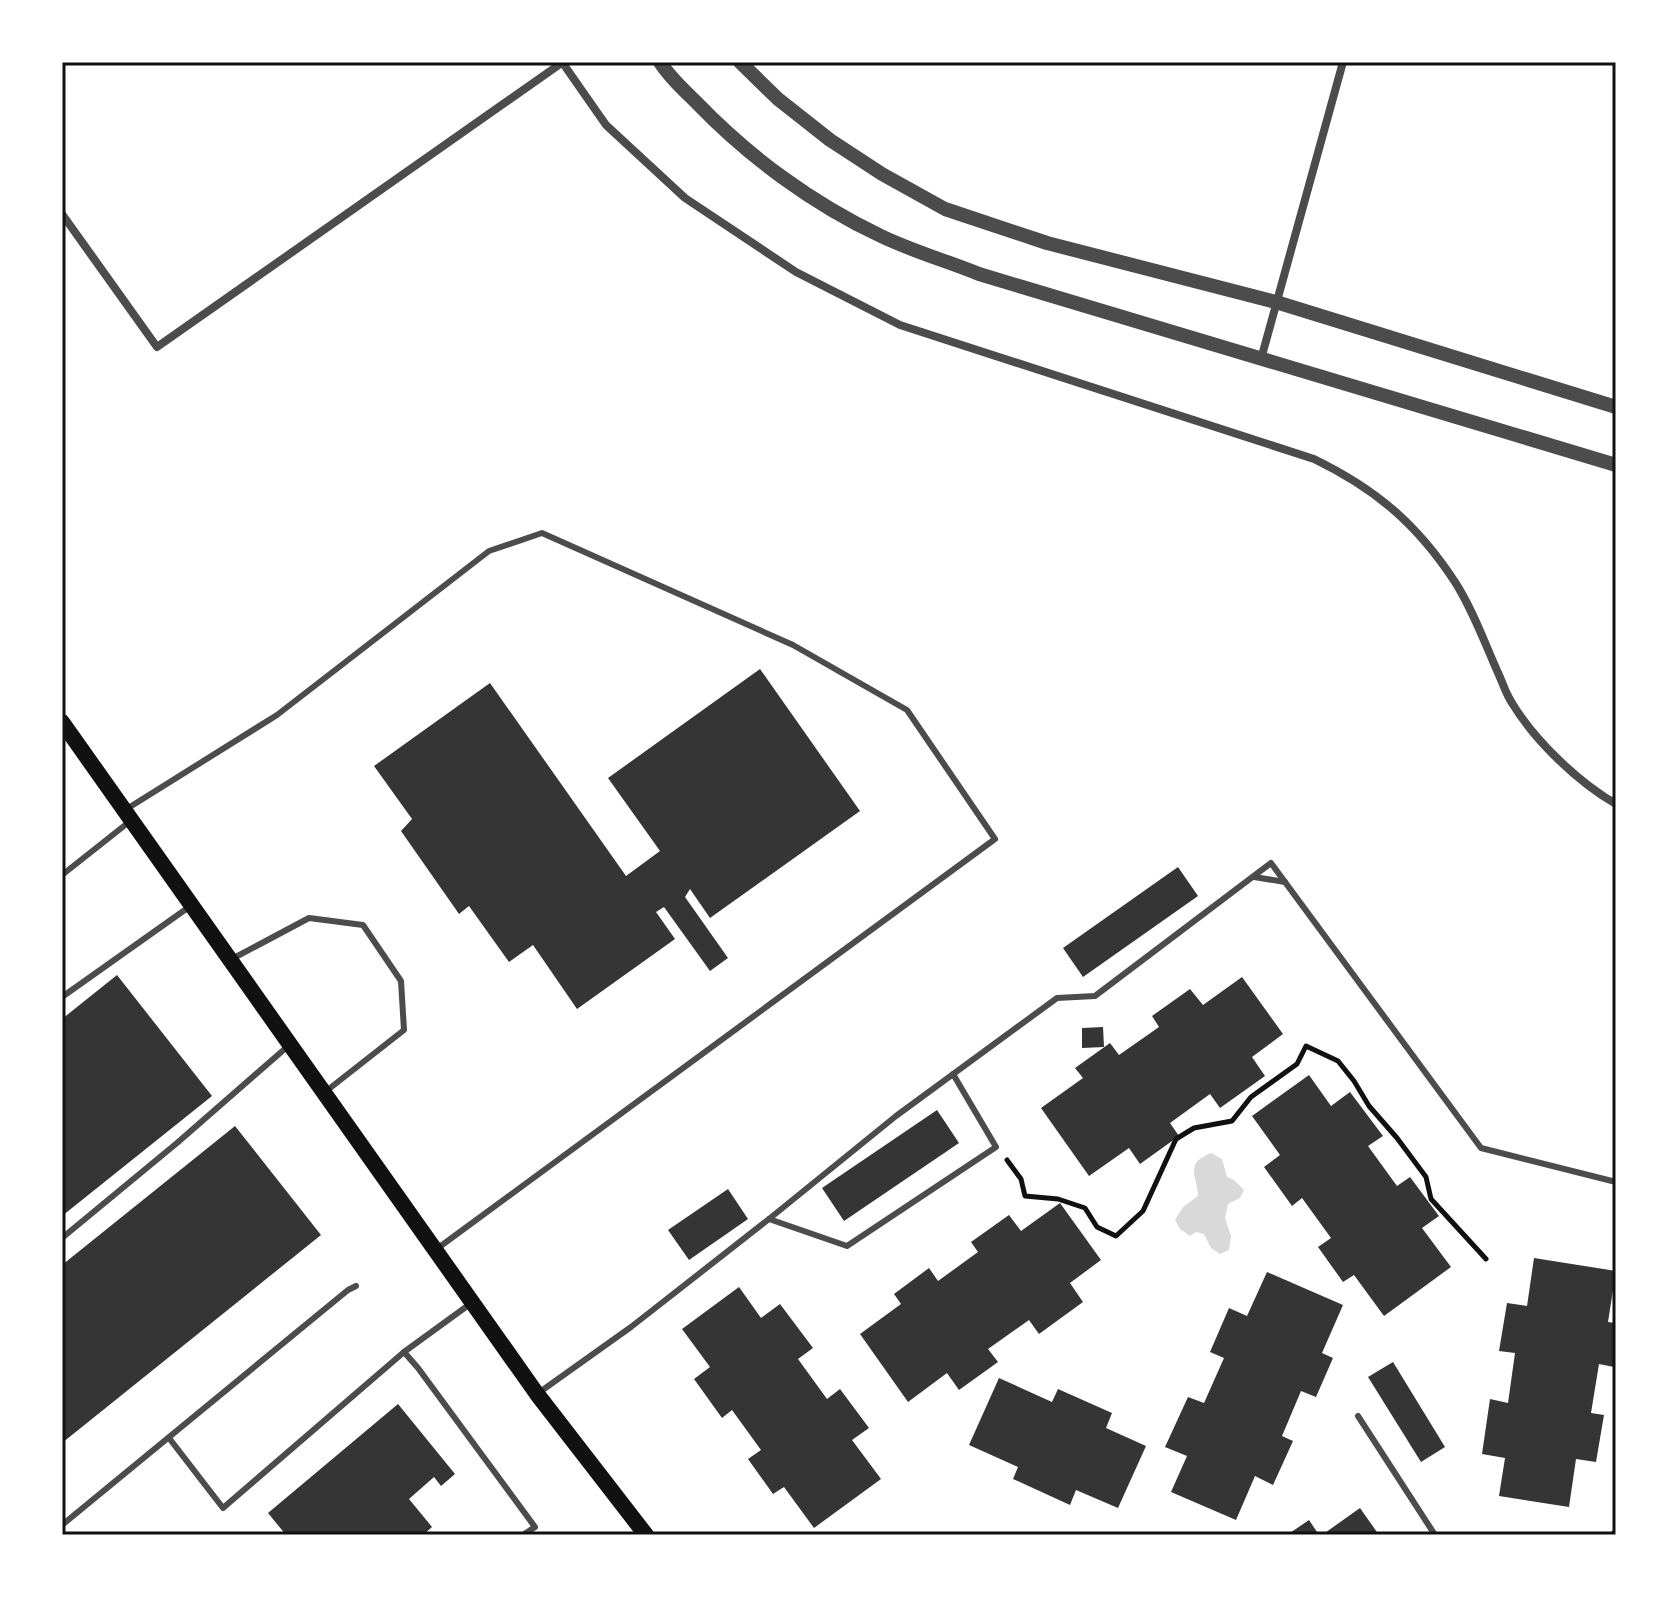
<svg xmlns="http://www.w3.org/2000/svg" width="1678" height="1597" font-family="'PT Sans Narrow',sans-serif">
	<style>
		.water { fill: #d9d9d9 }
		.building { fill: #353535 }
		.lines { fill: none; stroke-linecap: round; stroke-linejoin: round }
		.path { stroke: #111; stroke-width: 5 }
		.service { stroke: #4c4c4c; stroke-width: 6 }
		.minor { stroke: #4c4c4c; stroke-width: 8 }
		.tertiary { stroke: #4c4c4c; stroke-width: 14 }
		.secondary { stroke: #111; stroke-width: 16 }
		.neatline { fill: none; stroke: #111; stroke-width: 3 }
	</style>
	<rect width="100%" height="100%" fill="#fff"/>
	<path class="water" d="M1211 1153 1222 1159 1227 1177 1234 1180 1244 1190 1240 1198 1228 1204 1225 1218 1231 1236 1229 1250 1220 1254 1211 1248 1204 1234 1196 1232 1190 1236 1180 1229 1175 1220 1183 1207 1198 1196C1197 1174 1184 1164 1211 1153Z"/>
	<g class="building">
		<polygon points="760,669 860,811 710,918 690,889 685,897 728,958 710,971 664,907 656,912 675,939 577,1009 533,945 509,962 469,906 459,914 401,831 412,819 374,766 490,683 626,876 660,851 608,778"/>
		<polygon points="1178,867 1198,896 1083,977 1063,948"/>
		<polygon points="117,975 212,1096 62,1216 62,1019"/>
		<polygon points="1242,977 1283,1034 1252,1057 1265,1076 1220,1108 1210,1094 1170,1123 1179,1136 1140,1164 1129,1148 1089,1176 1041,1108 1083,1078 1075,1068 1110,1043 1119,1055 1159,1027 1152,1016 1190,989 1203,1005"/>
		<polygon points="1103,1027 1104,1047 1082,1048 1082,1028"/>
		<polygon points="1309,1075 1331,1106 1350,1092 1383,1136 1368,1146 1397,1186 1410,1177 1439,1216 1422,1228 1451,1267 1384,1316 1354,1275 1343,1282 1318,1247 1331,1238 1302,1198 1292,1206 1264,1167 1280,1155 1252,1116"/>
		<polygon points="937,1110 959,1143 844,1221 822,1188"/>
		<polygon points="235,1126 321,1235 62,1443 62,1265"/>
		<polygon points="728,1189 748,1219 689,1260 668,1230"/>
		<polygon points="1060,1203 1101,1260 1070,1283 1083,1302 1039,1334 1029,1320 988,1349 998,1362 959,1390 947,1373 908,1402 860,1334 901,1304 894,1294 929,1268 938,1281 978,1252 971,1242 1009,1215 1021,1231"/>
		<polygon points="1534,1258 1616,1271 1608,1322 1616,1323 1614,1367 1599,1364 1591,1413 1604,1415 1596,1462 1576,1459 1569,1507 1499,1496 1505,1458 1482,1454 1490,1399 1508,1403 1515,1353 1499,1351 1507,1303 1527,1306"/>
		<polygon points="1267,1272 1343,1305 1322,1353 1333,1358 1316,1397 1301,1391 1282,1436 1293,1441 1273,1485 1255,1476 1236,1520 1171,1492 1187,1456 1165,1447 1188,1397 1204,1403 1224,1358 1210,1352 1229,1308 1247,1316"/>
		<polygon points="739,1287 761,1318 780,1304 813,1348 798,1359 827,1399 840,1389 869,1428 852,1440 881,1479 814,1528 784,1487 773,1494 748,1459 761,1450 732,1410 722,1418 694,1379 710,1367 682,1329"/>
		<polygon points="1393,1362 1445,1447 1421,1462 1368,1377"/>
		<polygon points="999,1378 1052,1402 1058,1389 1112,1413 1106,1428 1146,1446 1118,1508 1076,1490 1070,1505 1013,1479 1018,1467 969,1445"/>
		<polygon points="398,1404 455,1474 441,1486 434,1477 409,1499 432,1527 423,1535 286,1535 268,1513"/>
		<polygon points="1360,1508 1379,1535 1322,1535"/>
		<polygon points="1309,1520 1319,1535 1287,1535"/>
	</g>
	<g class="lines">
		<polyline class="path" points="1007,1160 1021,1179 1025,1196 1058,1199 1085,1208 1097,1227 1116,1236 1143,1211 1176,1139 1194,1128 1232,1121 1251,1097 1297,1064 1306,1046 1338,1061 1354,1081 1369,1106 1397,1138 1426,1177 1431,1199 1486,1259"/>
		<g class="service">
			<polyline points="125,810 277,715 489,551 542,533 793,645 907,710 995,839 438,1248"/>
			<polyline points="62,875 129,822"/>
			<polyline points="1254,877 1285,882"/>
			<polyline points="230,960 309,918 363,925 401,981 404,1030 325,1092"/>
			<polyline points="62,997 189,907"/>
			<polyline points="769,1219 847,1246 996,1147 953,1074"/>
			<polyline points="62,1238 177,1143 287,1047"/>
			<polyline points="470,1304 404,1352 418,1368 535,1527 523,1535"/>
			<polyline points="537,1394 631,1327 769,1219 896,1116 1057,998 1095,996 1271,863 1481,1148 1616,1182"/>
			<polyline points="1358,1416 1435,1535"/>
			<polyline points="169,1438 223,1508 404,1352"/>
			<polyline points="62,1525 348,1290 356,1286"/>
			<polyline points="1612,1535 1616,1532"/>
		</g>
		<g class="minor">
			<path d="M562 62 606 125 685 198 796 272 900 325 1314 459C1376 489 1417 524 1455 582 1473 610 1485 644 1499 675 1503 684 1506 694 1512 703 1535 741 1578 782 1616 804"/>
			<polyline points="62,214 157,347 563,62"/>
			<polyline points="1261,359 1343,62"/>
		</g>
		<g class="tertiary">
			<path d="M660 62C670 78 684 90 697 103 749 157 813 204 881 236 912 251 947 261 979 274L1616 465"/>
			<polyline points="740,62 778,99 830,140 882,174 945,209 1047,243 1276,302 1616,407"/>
		</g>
		<polyline class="secondary" points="62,722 537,1394 646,1535"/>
	</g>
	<rect width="1678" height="1597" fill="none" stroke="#ffffff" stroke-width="128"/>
	<rect x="64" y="64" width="1550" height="1469" class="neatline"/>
</svg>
